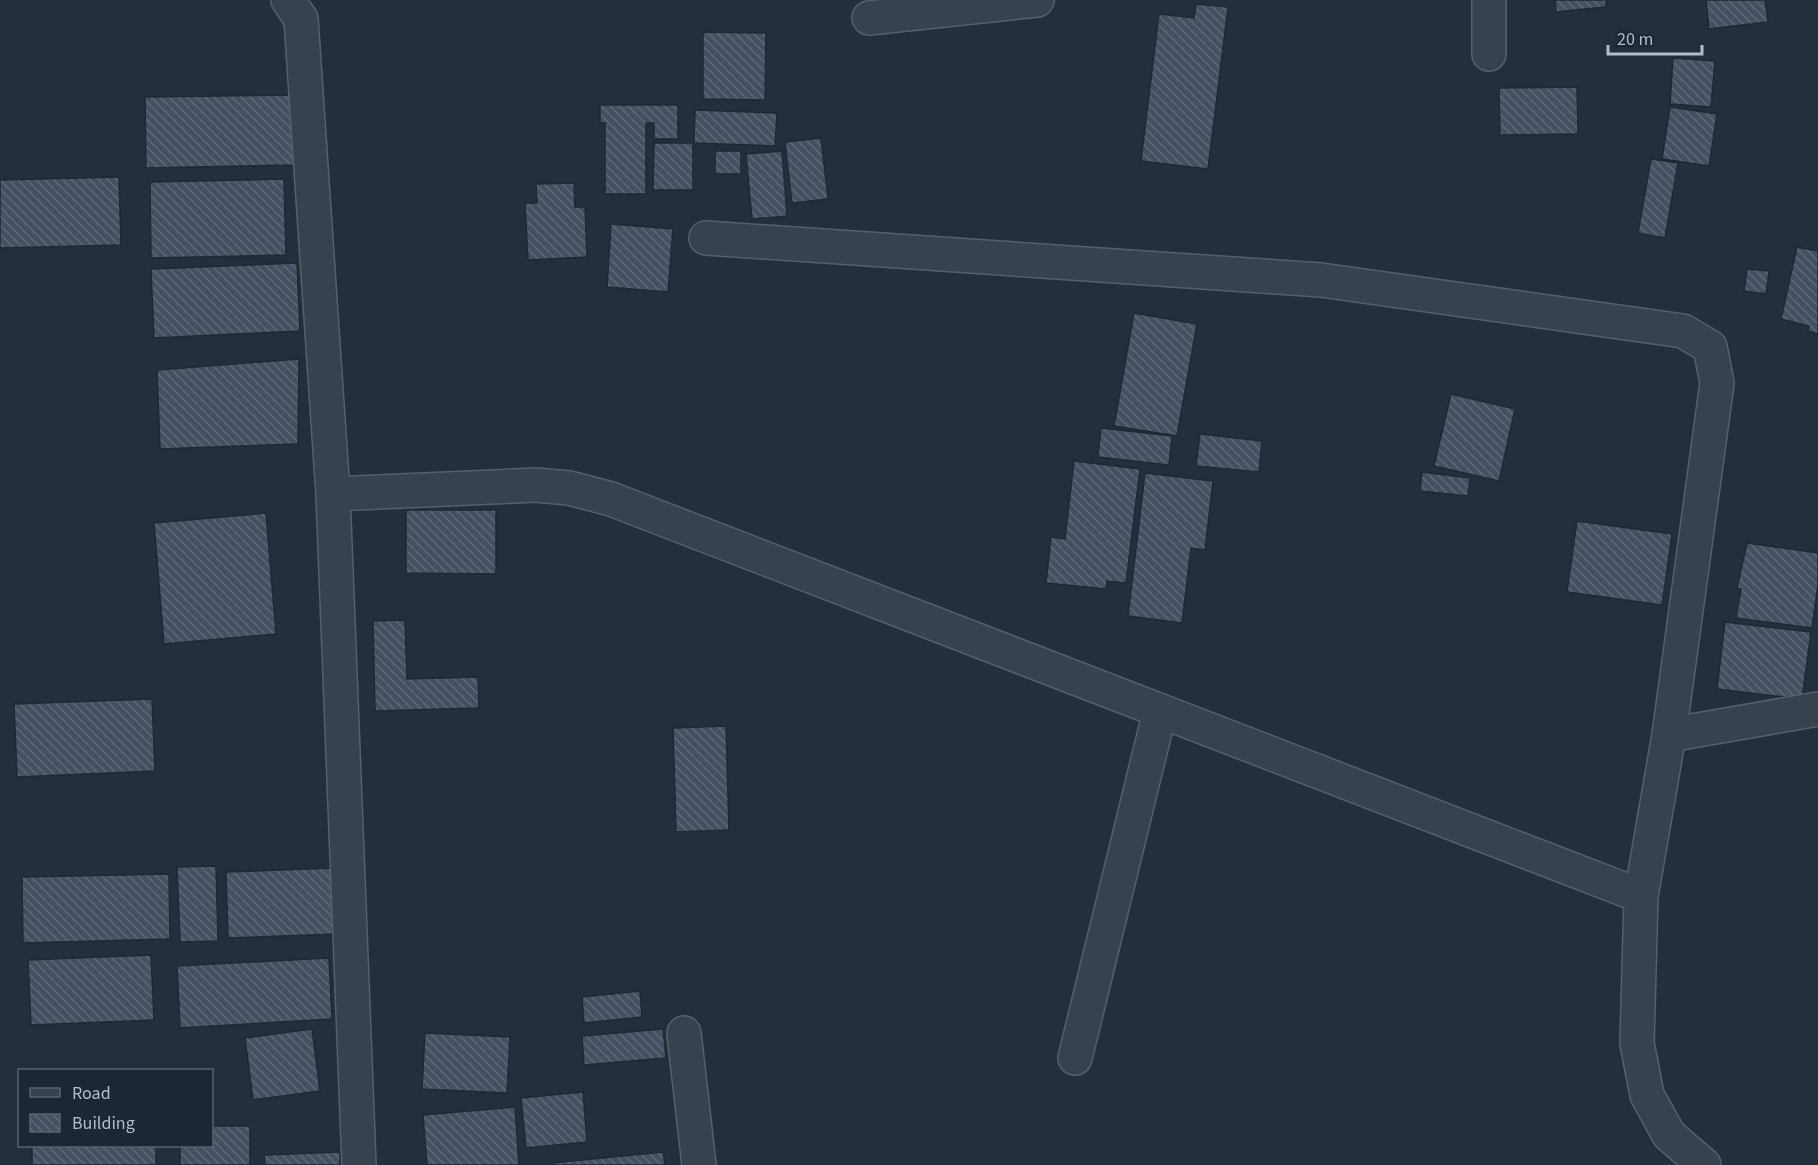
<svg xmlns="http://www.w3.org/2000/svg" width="1818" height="1165" font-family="'Source Sans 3',sans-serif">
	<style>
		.building { fill: url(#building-back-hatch); stroke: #1f2835; stroke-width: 1.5 }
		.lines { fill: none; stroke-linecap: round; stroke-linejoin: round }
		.minor-casing { stroke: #565f6c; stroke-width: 36 }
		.minor { stroke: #38414e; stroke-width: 33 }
	</style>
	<defs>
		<pattern id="building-back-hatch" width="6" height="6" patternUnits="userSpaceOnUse" patternTransform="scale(1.5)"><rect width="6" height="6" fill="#455162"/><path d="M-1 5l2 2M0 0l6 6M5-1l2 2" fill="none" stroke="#5d6877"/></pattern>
	</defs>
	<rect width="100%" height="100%" fill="#242f3e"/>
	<g class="building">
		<polygon points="1555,0 1606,0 1606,7 1556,12"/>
		<polygon points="1706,0 1765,0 1768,22 1709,29"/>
		<polygon points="1196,4 1228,7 1208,169 1141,161 1159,14 1194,18"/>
		<polygon points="703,32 766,33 765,100 703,99"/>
		<polygon points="1673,58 1715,61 1711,107 1670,104"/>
		<polygon points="1577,87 1578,134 1500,135 1499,88"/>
		<polygon points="292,95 294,165 146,168 145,97"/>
		<polygon points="600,105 678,105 678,139 654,139 654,123 646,123 646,194 605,194 605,123 600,123"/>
		<polygon points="1670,107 1717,114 1709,166 1662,159"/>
		<polygon points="695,110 777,113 775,146 694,143"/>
		<polygon points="821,138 828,199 792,203 785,142"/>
		<polygon points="654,143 693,143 693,190 653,190"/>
		<rect x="715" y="151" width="26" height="23"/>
		<polygon points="782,151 787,216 752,219 746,154"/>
		<polygon points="1651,159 1678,163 1665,238 1638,233"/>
		<polygon points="119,177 121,245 0,248 0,180"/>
		<polygon points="284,179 286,255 151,258 150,182"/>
		<polygon points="574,183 575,207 585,207 587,257 528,260 525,203 537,203 536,184"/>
		<polygon points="611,224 673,229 668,292 607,287"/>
		<polygon points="1797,247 1818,251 1818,334 1808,331 1809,326 1781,319"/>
		<polygon points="297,263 300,331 154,338 151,269"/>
		<polygon points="1747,269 1769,271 1766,294 1744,291"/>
		<polygon points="1134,313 1197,324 1177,436 1114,426"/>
		<polygon points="299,359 298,444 160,449 157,370"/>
		<polygon points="1451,394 1515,409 1499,481 1434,466"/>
		<polygon points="1101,428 1172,436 1169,465 1098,457"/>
		<polygon points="1200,434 1262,441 1259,472 1196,466"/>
		<polygon points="1074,461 1140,469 1126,583 1107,581 1106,589 1046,583 1051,537 1065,539"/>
		<polygon points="1422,472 1470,478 1468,496 1420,491"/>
		<polygon points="1145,473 1213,481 1205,550 1191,548 1182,623 1128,616"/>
		<polygon points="406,510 496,510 496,574 406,573"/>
		<polygon points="266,513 276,634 164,644 154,523"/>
		<polygon points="1577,521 1672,534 1662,605 1567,592"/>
		<polygon points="1747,543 1818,553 1818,584 1812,628 1736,618 1741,589 1737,588"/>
		<polygon points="405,620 407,679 478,677 479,708 375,711 373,621"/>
		<polygon points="1725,622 1811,632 1802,699 1717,689"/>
		<polygon points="152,699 155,771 17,777 14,704"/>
		<polygon points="726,726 729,830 676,832 673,728"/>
		<polygon points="216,866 218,941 180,942 177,867"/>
		<polygon points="334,868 338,934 228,938 226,872"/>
		<polygon points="169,874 170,939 23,943 22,877"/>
		<polygon points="151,955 154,1020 31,1025 28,960"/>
		<polygon points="329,958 332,1019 180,1028 177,966"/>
		<polygon points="640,991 642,1017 584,1023 582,997"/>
		<polygon points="312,1029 320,1091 253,1100 245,1038"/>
		<polygon points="663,1029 666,1058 584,1065 582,1036"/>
		<polygon points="425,1033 510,1037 507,1093 422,1089"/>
		<polygon points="583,1092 587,1142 526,1148 521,1098"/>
		<polygon points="515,1107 519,1165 427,1165 423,1115"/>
		<polygon points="212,1126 250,1126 250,1165 180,1165 180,1146 212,1146"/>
		<rect x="32" y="1146" width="124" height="19"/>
		<polygon points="340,1152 340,1165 265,1165 264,1155"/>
		<polygon points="663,1152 665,1165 553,1165 552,1163"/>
	</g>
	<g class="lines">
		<g class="minor-casing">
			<g id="minor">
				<polyline points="288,0 301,19 333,494 359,1165"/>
				<polyline points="1489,0 1489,54"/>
				<polyline points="869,18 1037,0"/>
				<polyline points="706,238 1321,280 1683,331 1710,347 1717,383 1669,735 1641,896 1637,1043 1647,1095 1669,1135 1704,1165"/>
				<polyline points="333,494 536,485 569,488 611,499 1641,896"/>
				<polyline points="1669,735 1818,709"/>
				<polyline points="684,1033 699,1165"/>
				<polyline points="1075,1058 1160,711"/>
			</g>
		</g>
		<use href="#minor" class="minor"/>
	</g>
	<rect x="18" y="1069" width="195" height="78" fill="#1d2633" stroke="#59626f" stroke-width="1.5"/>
	<rect x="30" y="1088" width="30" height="9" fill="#38414e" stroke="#59626f" stroke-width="1.5"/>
	<text x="72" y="1099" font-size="18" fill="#b4bcc9">Road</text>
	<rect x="30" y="1114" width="30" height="18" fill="url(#building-back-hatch)" stroke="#59626f" stroke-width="1.5"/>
	<text x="72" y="1129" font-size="18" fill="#b4bcc9">Building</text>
	<path d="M1608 45v9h94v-9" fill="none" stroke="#b4bcc9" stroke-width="3"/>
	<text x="1617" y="45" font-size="18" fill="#b4bcc9" stroke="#1d2633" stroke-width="4.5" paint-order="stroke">20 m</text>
</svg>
